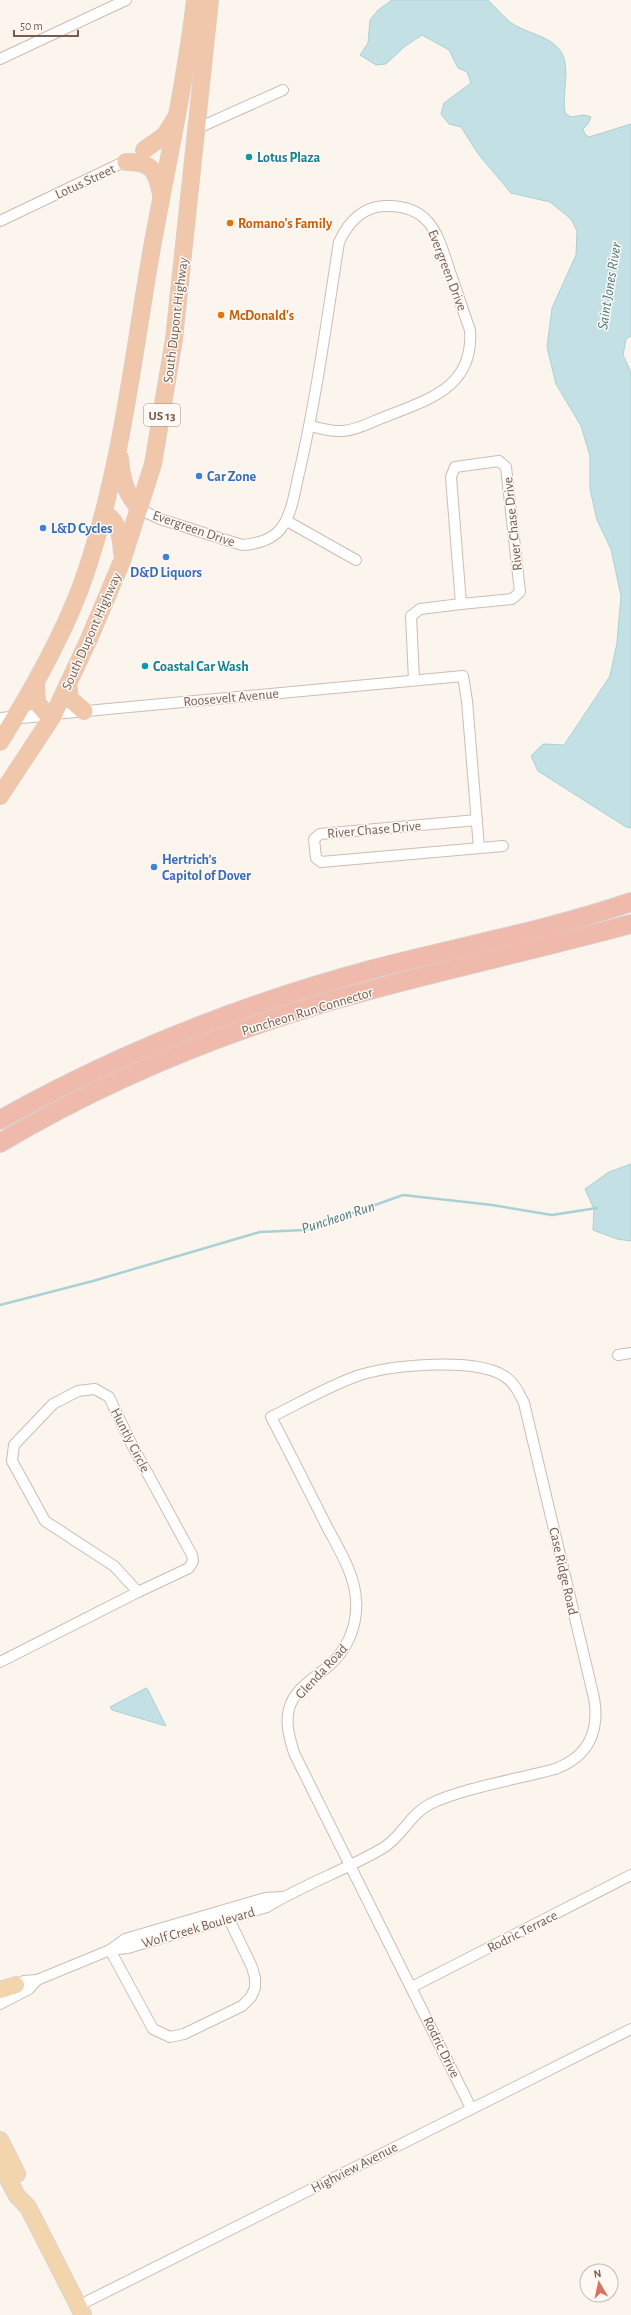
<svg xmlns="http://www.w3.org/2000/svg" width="631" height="2315" font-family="'Alegreya Sans',sans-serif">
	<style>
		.water { fill: #c3e1e4; stroke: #aad1d5 }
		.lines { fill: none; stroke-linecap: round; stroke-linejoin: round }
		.stream { stroke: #aad1d5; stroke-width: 2.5 }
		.minor-casing { stroke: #cdbdb3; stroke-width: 12 }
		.tertiary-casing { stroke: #cdbdb3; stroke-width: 14 }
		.primary-casing { stroke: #d9d1ce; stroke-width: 18 }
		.trunk-casing { stroke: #d9d1ce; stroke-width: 18 }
		.motorway-casing { stroke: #d9d1ce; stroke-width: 20 }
		.minor { stroke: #fff; stroke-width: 10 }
		.tertiary { stroke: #fff; stroke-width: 12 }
		.primary { stroke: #f3d5ad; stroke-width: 16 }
		.trunk { stroke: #f1c7ac; stroke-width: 17 }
		.motorway { stroke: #efb9ab; stroke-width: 18 }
		.culture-dot { fill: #0f9aa8; stroke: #fef9f4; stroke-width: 1.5 }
		.food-dot { fill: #e8710a; stroke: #fef9f4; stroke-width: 1.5 }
		.shop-dot { fill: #3f7fe0; stroke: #fef9f4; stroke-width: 1.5 }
		.labels { text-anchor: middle; stroke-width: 3; stroke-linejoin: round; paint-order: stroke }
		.shield { fill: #fef9f4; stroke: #9f8b82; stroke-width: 1 }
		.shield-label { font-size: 13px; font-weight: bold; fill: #765c51 }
		.culture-label { font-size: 14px; font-weight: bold; fill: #0d838f; stroke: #fef9f4; text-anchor: start }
		.street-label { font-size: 14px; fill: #765c51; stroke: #fef9f4 }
		.food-label { font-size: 14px; font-weight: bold; fill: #c56008; stroke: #fef9f4; text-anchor: start }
		.shop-label { font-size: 14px; font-weight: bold; fill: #366cbe; stroke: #fef9f4; text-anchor: start }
		.water-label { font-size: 15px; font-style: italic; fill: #497a7f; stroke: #fef9f4 }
	</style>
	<rect width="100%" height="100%" fill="#fbf5ed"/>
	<g class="water">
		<path d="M392 0H488C495 7 502 15 510 22 527 35 556 35 564 58 569 76 562 95 565 113L571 117 584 115 591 117 588 124 583 129 585 134 589 137 631 124V336L626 339 623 355 631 372V828L626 827 538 771 531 756 543 744 564 745 610 676 617 643 621 596 611 549 597 520 590 489V456L581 426 556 384 547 347 552 308 576 255 577 231 571 219 550 202 511 193 479 155 461 127 449 124 441 114 444 103 471 83 467 72 458 68 449 50 422 35 404 47 386 64 376 65 360 55 368 43 370 20 378 10Z"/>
		<polygon points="631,1164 631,1241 617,1239 593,1230 594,1209 585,1189 609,1172"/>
		<polygon points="146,1688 148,1690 166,1726 112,1710 110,1707"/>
	</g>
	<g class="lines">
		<polyline class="stream" points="0,1305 93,1281 260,1232 305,1230 403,1195 492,1205 552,1215 597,1208"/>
		<g class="minor-casing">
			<g id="minor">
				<polyline points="0,59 126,0"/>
				<polyline points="196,129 283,90"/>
				<polyline points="0,221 130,159"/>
				<path d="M139 509 160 519 242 545C257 544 273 540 282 527 293 512 295 488 300 469 317 394 327 318 339 242 348 223 362 207 384 206 431 204 438 235 450 272 457 291 463 311 470 330 474 387 430 399 387 416 373 421 358 430 343 431 332 432 321 428 310 426"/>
				<polyline points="287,521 356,560"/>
				<polyline points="414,680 411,616 420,609 461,604 451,477 455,467 499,461 506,467 520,592 512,599 461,604"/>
				<polyline points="54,714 463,676 467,701 479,848"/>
				<polyline points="477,820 320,834 314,839 316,858 321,862 503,846"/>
				<polyline points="618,1355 631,1353"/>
				<polygon points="95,1389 109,1397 131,1443 192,1555 193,1561 189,1568 138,1592 114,1566 45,1521 12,1461 14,1445 53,1404 78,1391"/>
				<polyline points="0,1662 138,1592"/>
				<path d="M110 1950 128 1948 267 1907C304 1884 346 1870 383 1848 402 1837 410 1814 430 1804 463 1788 518 1779 555 1769 588 1757 600 1732 594 1698L524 1403C519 1393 514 1382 504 1376 475 1357 393 1365 360 1375 330 1385 300 1403 271 1417 290 1453 308 1489 326 1525 338 1548 355 1574 356 1600 358 1627 346 1653 325 1669 311 1680 294 1690 289 1709 285 1724 290 1739 294 1753L471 2108"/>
				<polyline points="110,1950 153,2029 170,2037 184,2034 242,2006 251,1997 255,1988 255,1978 252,1967 227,1915"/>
				<polyline points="412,1987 631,1875"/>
				<polyline points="11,1988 24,1981 37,1980 110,1950 125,1939 265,1898 282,1897"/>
				<polyline points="0,2004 29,1989 37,1980"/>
				<polyline points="78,2306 631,2029"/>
			</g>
		</g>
		<g class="tertiary-casing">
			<polyline id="tertiary" points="0,719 53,714"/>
		</g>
		<g class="primary-casing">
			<g id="primary">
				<polyline points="0,1990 16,1985"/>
				<polyline points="0,2140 17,2174"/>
				<polyline points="0,2164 17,2196 28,2207 83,2315"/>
			</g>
		</g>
		<g class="trunk-casing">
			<g id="trunk">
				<polyline points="144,150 165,135 175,119"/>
				<path d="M126 162C152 162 156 170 161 194"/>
				<path d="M120 458C122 481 125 491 139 509"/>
				<path d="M104 513C119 522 121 536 122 553"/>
				<polyline points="36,682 37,703 47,714"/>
				<polyline points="68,684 70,699 84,711"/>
				<path d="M0 742C33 689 68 628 87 569 121 467 133 358 151 253 166 169 185 85 195 0"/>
				<polyline points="0,796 54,714 89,639 122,561 153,464 174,339 210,0"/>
			</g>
		</g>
		<g class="motorway-casing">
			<g id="motorway">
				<path d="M0 1120C117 1054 241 1005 370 970 457 947 546 931 631 902"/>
				<path d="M0 1143C104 1081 218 1034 334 1000 432 972 532 951 631 924"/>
			</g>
		</g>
		<use href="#minor" class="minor"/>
		<use href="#tertiary" class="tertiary"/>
		<use href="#primary" class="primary"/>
		<use href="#trunk" class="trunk"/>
		<use href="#motorway" class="motorway"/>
	</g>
	<g class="culture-dot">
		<circle cx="249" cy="157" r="4"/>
		<circle cx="145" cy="666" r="4"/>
	</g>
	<g class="food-dot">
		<circle cx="230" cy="223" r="4"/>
		<circle cx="221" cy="315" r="4"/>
	</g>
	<g class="shop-dot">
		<circle cx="199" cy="476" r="4"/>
		<circle cx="43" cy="528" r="4"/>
		<circle cx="166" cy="557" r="4"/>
		<circle cx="154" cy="867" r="4"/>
	</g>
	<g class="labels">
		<rect class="shield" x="144" y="404" width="36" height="22" rx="3"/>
		<g class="shield-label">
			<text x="162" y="420">US 13</text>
		</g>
		<g class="culture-label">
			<text x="257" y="162">Lotus Plaza</text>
			<text x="153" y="671">Coastal Car Wash</text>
		</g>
		<g class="street-label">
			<text transform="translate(85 181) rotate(-25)" y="5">Lotus Street</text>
			<text transform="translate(448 270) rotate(69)" y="5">Evergreen Drive</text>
			<text transform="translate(175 320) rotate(-83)" y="5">South Dupont Highway</text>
			<text transform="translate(512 524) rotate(-96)" y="5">River Chase Drive</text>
			<text transform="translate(194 528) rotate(19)" y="5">Evergreen Drive</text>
			<text transform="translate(91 631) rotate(-66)" y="5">South Dupont Highway</text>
			<text transform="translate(231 697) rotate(-5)" y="5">Roosevelt Avenue</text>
			<text transform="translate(374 829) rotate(-5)" y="5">River Chase Drive</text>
			<text transform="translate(307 1011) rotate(-17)" y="5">Puncheon Run Connector</text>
			<text transform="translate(131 1440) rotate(63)" y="5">Huntly Circle</text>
			<text transform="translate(564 1571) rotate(77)" y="5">Case Ridge Road</text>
			<text transform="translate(321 1671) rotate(-47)" y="5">Glenda Road</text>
			<text transform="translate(198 1927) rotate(-16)" y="5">Wolf Creek Boulevard</text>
			<text transform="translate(522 1931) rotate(-27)" y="5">Rodric Terrace</text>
			<text transform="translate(442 2047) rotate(64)" y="5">Rodric Drive</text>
			<text transform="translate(354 2167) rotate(-27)" y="5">Highview Avenue</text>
		</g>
		<g class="food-label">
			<text x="238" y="228">Romano's Family</text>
			<text x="229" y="320">McDonald's</text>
		</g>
		<g class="shop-label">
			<text x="207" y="481">Car Zone</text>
			<text x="51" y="533">L&amp;D Cycles</text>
			<text x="166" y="577" text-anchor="middle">D&amp;D Liquors</text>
			<text x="162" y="864">Hertrich’s<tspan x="162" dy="16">Capitol of Dover</tspan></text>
		</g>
		<g class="water-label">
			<text transform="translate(609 286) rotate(-81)" y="5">Saint Jones River</text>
			<text transform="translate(338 1217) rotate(-18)" y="5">Puncheon Run</text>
		</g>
	</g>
	<g transform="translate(599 2283) rotate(351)"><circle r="19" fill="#fef9f4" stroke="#c8bab3"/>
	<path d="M0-3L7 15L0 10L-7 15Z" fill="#d9735e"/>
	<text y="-6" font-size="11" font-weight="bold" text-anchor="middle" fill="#765c51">N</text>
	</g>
	<path d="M14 30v6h64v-6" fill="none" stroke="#765c51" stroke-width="2"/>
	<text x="20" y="30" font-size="12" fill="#765c51" stroke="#fef9f4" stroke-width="3" paint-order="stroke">50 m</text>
</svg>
